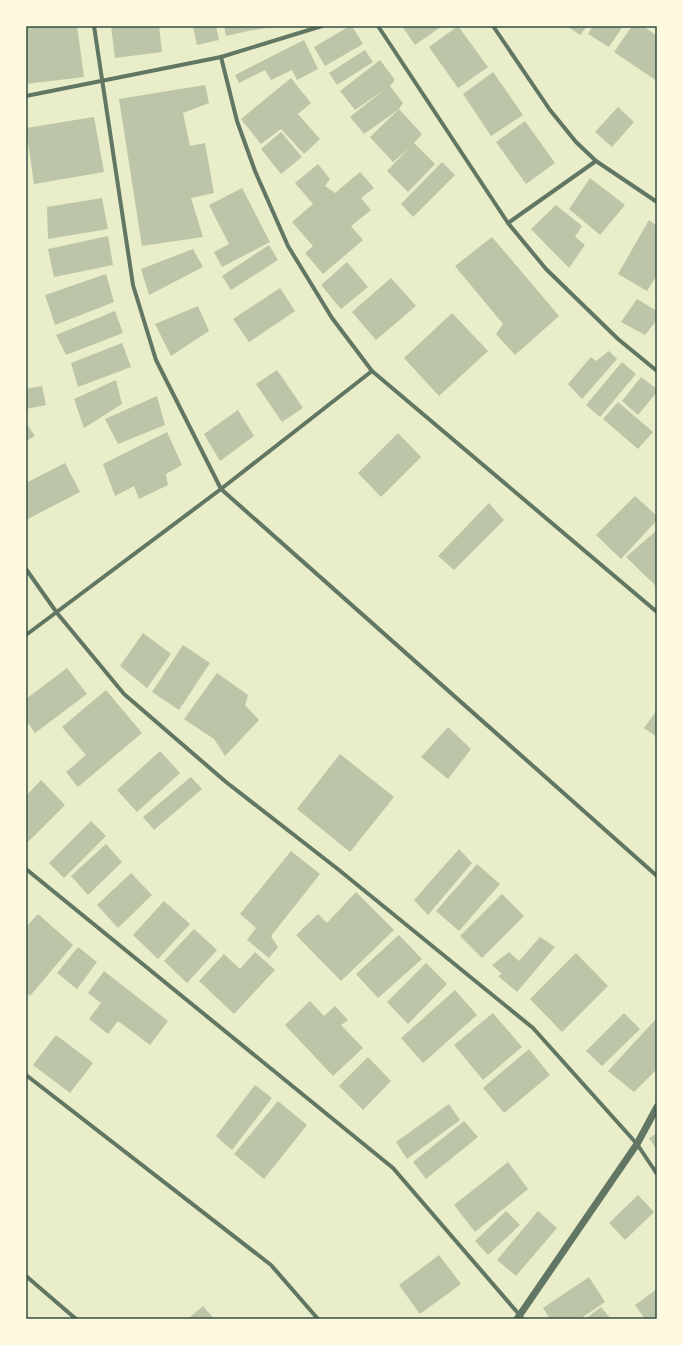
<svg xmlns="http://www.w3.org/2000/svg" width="683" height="1345" font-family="'Work Sans',sans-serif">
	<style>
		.building { fill: #bcc5a7 }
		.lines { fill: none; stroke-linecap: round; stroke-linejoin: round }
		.minor { stroke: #617663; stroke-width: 4 }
		.tertiary { stroke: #617663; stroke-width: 7 }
		.neatline { fill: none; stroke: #344e41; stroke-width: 1.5 }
	</style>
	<rect width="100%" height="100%" fill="#e9edc9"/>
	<g class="building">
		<polygon points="26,26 77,26 84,77 26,84"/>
		<polygon points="111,26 159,26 162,52 115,58"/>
		<polygon points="193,26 216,26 219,40 197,45"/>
		<polygon points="224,26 272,26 272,27 248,31 226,36"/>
		<polygon points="350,26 352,26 363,44 325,66 314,47"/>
		<polygon points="402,26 442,26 415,45"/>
		<polygon points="458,26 488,67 458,88 429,47"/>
		<polygon points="567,26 587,26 580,35"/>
		<polygon points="593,26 623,26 609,47 588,34"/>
		<polygon points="632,26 643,26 657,36 657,81 614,52"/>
		<polygon points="304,40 318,69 297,80 292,70 271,80 265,70 239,83 235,75"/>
		<polygon points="365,50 373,62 337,85 329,73"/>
		<polygon points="380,60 395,80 390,86 403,103 399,109 364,134 350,117 385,89 355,110 340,91"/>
		<polygon points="493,72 523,115 491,136 463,94"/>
		<polygon points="291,78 311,103 298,114 320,139 304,154 281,129 261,144 241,119"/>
		<polygon points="205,85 209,103 183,113 190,146 205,143 214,193 191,198 203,237 142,246 119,99"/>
		<polygon points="618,107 634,122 612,147 595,132"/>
		<polygon points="399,109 422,134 414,143 435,164 408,192 387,171 409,148 393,162 370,137"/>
		<polygon points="94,117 104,172 34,184 26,128"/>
		<polygon points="525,121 555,163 526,184 496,142"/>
		<polygon points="281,132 302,157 281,174 261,149"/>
		<polygon points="442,162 455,175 413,217 401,204"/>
		<polygon points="318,164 330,179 325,186 335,193 360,172 374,188 361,198 371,210 351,226 363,240 323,274 305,253 313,246 292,222 313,204 295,183"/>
		<polygon points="590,178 625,205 600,235 569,209"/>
		<polygon points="242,188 270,242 222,267 214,252 229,244 209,205"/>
		<polygon points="102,198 108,229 48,239 47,207"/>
		<polygon points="556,205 582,226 575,237 585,245 569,268 531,229"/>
		<polygon points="649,220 657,226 657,275 647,291 618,274"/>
		<polygon points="108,236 113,265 54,277 48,249"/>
		<polygon points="492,237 559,316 515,355 496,334 503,324 455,266"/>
		<polygon points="269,245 278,260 231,290 222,276"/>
		<polygon points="193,249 203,267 149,295 141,269"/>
		<polygon points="347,262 368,287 341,309 321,285"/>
		<polygon points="106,274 114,302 55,325 45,295"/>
		<polygon points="391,278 416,306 376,340 352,312"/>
		<polygon points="280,288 295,311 249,342 233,319"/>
		<polygon points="637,299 657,311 657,320 645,335 621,322"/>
		<polygon points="198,306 209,331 171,356 155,324"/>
		<polygon points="115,311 123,333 66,355 56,335"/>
		<polygon points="452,313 488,351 439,396 404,358"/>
		<polygon points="122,343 131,367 78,387 71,363"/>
		<polygon points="609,351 617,359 582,399 568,384 591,357 596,361"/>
		<polygon points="622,362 636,374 600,417 586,405"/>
		<polygon points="277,370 303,408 282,422 256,384"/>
		<polygon points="641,377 657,389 657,392 638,415 622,401"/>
		<polygon points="116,380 122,404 84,428 74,399"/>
		<polygon points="42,386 46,405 26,409 26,389"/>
		<polygon points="157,396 165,425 118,444 105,419"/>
		<polygon points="618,402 653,432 638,449 603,419"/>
		<polygon points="238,410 254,436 220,461 204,434"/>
		<polygon points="26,423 35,436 26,441"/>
		<polygon points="167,432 182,465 166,474 168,485 139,499 134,486 115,496 103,464"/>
		<polygon points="398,433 421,457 381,497 358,473"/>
		<polygon points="65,463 80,492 26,520 26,483"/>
		<polygon points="635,496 657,516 657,520 621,559 596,535"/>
		<polygon points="489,503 504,520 454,570 438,556"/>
		<polygon points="657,530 657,587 626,557"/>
		<polygon points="143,633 171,654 147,688 120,666"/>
		<polygon points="183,645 210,663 179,710 152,692"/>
		<polygon points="67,668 87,694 35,733 26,720 26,699"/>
		<polygon points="217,673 248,695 245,705 259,720 225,756 214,739 184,719"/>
		<polygon points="106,690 142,733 78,787 66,772 86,755 62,727"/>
		<polygon points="657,710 657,737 644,728"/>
		<polygon points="448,727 471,749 448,779 421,757"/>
		<polygon points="160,751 180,773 137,812 117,790"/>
		<polygon points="340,754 394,797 350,852 297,809"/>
		<polygon points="191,777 202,789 154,830 143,817"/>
		<polygon points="41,780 65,805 26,844 26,796"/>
		<polygon points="91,821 106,836 64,878 49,863"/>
		<polygon points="106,844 122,862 88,895 71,876"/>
		<polygon points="459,849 472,863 428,915 414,900"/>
		<polygon points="291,851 320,874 271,936 278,947 269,958 247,940 256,928 240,914"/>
		<polygon points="477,864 500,884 459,931 436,911"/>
		<polygon points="131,873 152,895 118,928 97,905"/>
		<polygon points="356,892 394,930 341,981 296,935 318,914 327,923"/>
		<polygon points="502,894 524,916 482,958 460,936"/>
		<polygon points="164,901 190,924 158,959 133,935"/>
		<polygon points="38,914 73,945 30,996 26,992 26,927"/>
		<polygon points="194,929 217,950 187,983 164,961"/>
		<polygon points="399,935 422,959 378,998 356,974"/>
		<polygon points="540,937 555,947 517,992 498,976 502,974 492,965 509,952 519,961"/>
		<polygon points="78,947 97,962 77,989 57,973"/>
		<polygon points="255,952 275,970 234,1014 199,981 224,954 240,969"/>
		<polygon points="576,953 608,986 562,1032 530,999"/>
		<polygon points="426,963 447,984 408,1024 387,1002"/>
		<polygon points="104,971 168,1021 150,1045 118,1021 108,1034 89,1019 101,1003 88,993"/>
		<polygon points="455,990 477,1015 423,1063 401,1038"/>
		<polygon points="310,1001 324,1016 335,1006 348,1020 341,1025 363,1048 333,1076 285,1025"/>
		<polygon points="493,1013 522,1047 483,1080 454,1045"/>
		<polygon points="624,1013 640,1029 602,1066 586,1051"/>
		<polygon points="655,1020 657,1021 657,1069 634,1092 608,1071"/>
		<polygon points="56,1035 93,1063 70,1093 33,1065"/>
		<polygon points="529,1049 550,1075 504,1113 483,1088"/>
		<polygon points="368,1057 391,1081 363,1110 339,1086"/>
		<polygon points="255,1085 272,1098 232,1150 216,1136"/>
		<polygon points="278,1101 307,1125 264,1179 234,1154"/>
		<polygon points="449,1104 460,1120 407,1159 396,1142"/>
		<polygon points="464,1121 478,1137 426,1179 413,1162"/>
		<polygon points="657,1133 657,1150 649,1138"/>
		<polygon points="508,1162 528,1189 475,1232 454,1205"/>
		<polygon points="638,1195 654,1212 625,1240 609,1223"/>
		<polygon points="506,1211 520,1225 488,1255 475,1241"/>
		<polygon points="538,1211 557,1228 516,1276 497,1260"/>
		<polygon points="439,1255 461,1284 420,1314 399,1285"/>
		<polygon points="589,1277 605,1302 580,1319 550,1319 543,1308"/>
		<polygon points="657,1289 657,1319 645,1319 635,1305"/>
		<polygon points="203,1306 214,1319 188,1319"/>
		<polygon points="601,1307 611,1319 585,1319"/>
	</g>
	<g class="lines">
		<g class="minor">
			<polyline points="94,26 133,285 156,360 221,489 657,876"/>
			<polyline points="378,26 508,223 546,269 618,339 657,371"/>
			<polyline points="493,26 550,110 576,142 596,161 657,202"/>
			<polyline points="221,57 237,121 255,171 288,246 332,318 372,371 657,612"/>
			<polyline points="26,96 221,57 322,26"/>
			<polyline points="508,223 596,161"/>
			<polyline points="26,569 57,613 124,694 226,782 339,870 533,1028 637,1144 657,1174"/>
			<polyline points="26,635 221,489 372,371"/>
			<polyline points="26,869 393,1168 523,1319"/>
			<polyline points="26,1075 271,1265 318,1319"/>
			<polyline points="26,1276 76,1319"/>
		</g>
		<polyline class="tertiary" points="517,1319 637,1144 657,1107"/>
	</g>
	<rect width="683" height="1345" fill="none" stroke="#fefae0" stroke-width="54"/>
	<rect x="27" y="27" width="629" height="1291" class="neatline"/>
</svg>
